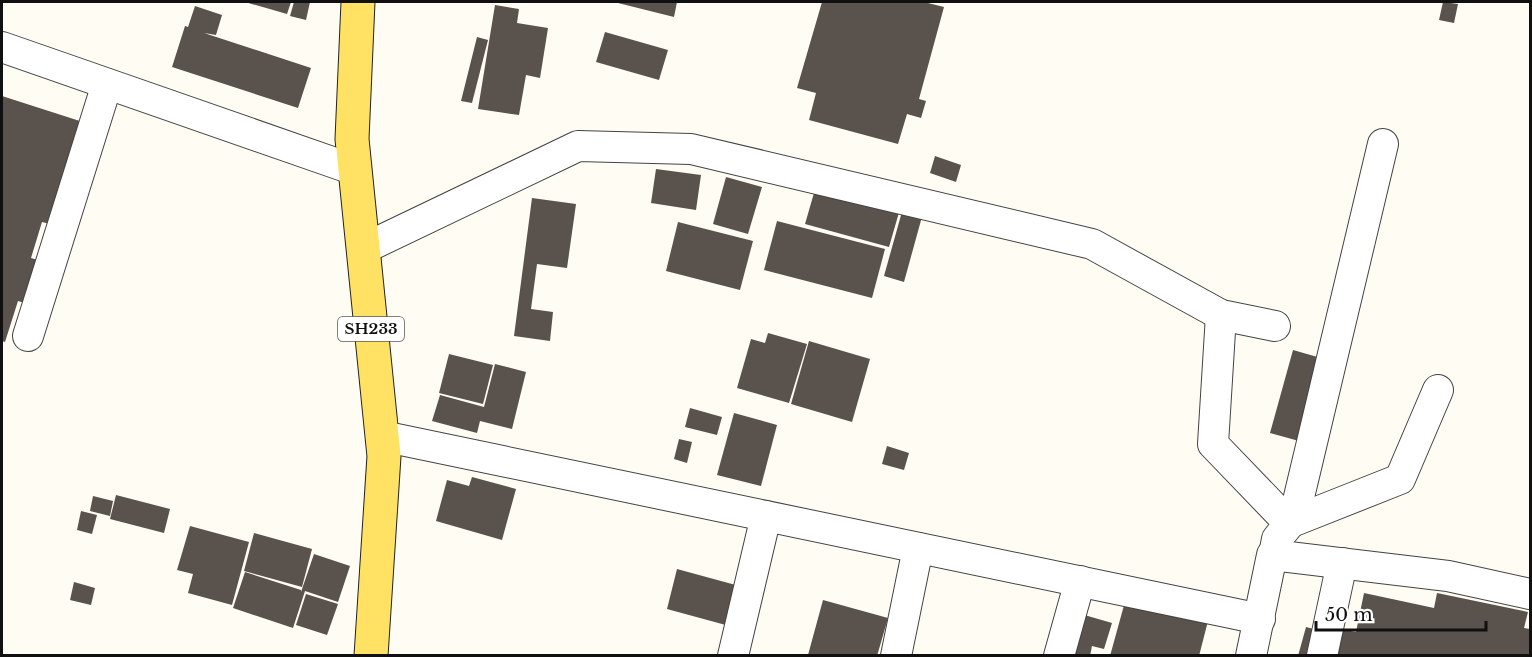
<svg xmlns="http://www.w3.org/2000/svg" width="1532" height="657" font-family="'Libre Baskerville',serif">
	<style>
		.building { fill: #5a524c }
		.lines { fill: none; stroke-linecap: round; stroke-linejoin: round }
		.minor-casing { stroke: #434343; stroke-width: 32 }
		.major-casing { stroke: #212121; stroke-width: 35 }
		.minor { stroke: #fff; stroke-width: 30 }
		.major { stroke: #ffe264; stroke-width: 33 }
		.labels { text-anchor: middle; stroke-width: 6; stroke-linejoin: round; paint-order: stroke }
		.shield { fill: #fff; stroke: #585858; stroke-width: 1.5 }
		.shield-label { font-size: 15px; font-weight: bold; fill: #101010 }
	</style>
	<rect width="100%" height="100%" fill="#fffdf3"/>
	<g class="building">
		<polygon points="245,2 291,2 287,14"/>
		<polygon points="294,2 310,2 306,20 290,16"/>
		<polygon points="614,2 677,2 674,17"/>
		<polygon points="822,2 924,2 944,7 919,99 926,101 921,118 907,114 898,144 809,120 816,93 797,88"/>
		<polygon points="1443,2 1458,4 1454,23 1439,20"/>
		<polygon points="495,5 519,9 517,23 548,28 540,78 526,75 519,115 478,109"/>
		<polygon points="195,6 222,15 216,35 204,33 311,68 298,108 172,67 185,26 188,27"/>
		<polygon points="605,32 668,50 659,80 596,62"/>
		<polygon points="477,37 488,40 472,103 461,101"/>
		<polygon points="2,96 86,123 54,225 42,222 31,258 41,261 28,304 18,301 5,342 2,341"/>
		<polygon points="935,156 961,165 956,182 930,173"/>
		<polygon points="656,169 701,175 696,210 651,203"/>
		<polygon points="726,177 762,187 748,234 713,224"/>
		<polygon points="816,186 900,209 889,247 805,224"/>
		<polygon points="532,198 576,204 567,268 537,264 531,309 553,312 550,341 514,336"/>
		<polygon points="903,208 923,213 904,282 884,276"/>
		<polygon points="777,221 885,249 872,298 764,270"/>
		<polygon points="678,222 753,241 740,290 666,271"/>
		<polygon points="768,333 807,344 789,403 737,388 751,339 765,343"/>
		<polygon points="809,341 870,359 852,422 791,404"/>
		<polygon points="1293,350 1321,358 1299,441 1270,433"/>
		<polygon points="449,354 493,365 483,404 439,393"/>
		<polygon points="495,364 526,372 512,429 480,421 477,433 432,421 440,395 484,407"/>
		<polygon points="690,408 722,417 717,435 685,427"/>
		<polygon points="734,413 777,425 761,486 717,475"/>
		<polygon points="679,439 692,442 687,463 674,459"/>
		<polygon points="887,446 909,453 904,470 882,464"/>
		<polygon points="472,477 516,489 502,540 436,521 447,480 469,486"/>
		<polygon points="116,495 170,509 164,533 110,519"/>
		<polygon points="93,496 113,501 110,516 90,511"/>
		<polygon points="81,511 97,515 92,534 77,530"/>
		<polygon points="190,526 249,542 232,605 188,593 193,574 177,570"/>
		<polygon points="254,533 312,549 302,587 244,571"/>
		<polygon points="314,554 350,566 338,602 305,591 293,628 233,608 245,572 301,590 301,592"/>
		<polygon points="677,569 743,587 733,627 667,609"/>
		<polygon points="74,582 95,588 91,605 70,600"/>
		<polygon points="1364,593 1434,608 1437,593 1528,612 1524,628 1530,629 1530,656 1325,656 1331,627 1356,632"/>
		<polygon points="306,594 338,604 327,635 296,625"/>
		<polygon points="1126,598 1208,621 1199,656 1110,656"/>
		<polygon points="823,600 888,618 877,656 808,655"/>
		<polygon points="1081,614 1112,623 1104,649 1092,646 1090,656 1069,656"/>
		<polygon points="1306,627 1325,632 1319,656 1298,656"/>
	</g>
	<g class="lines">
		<g class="minor-casing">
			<g id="minor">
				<polyline points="2,47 355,170"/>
				<polyline points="363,249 578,146 691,149 1092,244 1221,315 1275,326"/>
				<polyline points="1221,315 1213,444 1289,523 1400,479 1438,390"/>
				<polyline points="28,336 107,84"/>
				<polyline points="382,436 1260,619"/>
				<polyline points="1274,555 1277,539 1294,518 1383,144"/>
				<polyline points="733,656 766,516"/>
				<polyline points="896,656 918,548"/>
				<polyline points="1059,656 1080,581"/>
				<polyline points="1251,656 1272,555 1448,576 1530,594"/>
				<polyline points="1322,656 1342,563"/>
			</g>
		</g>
		<g class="major-casing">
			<polyline id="major" points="358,2 352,139 384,456 371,656"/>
		</g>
		<use href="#minor" class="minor"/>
		<use href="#major" class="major"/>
	</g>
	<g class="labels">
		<rect class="shield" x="338" y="317" width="66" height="24" rx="4.5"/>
		<g class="shield-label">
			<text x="371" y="334">SH233</text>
		</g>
	</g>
	<rect width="1532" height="657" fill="none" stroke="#101010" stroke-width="6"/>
	<path d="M1316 621v9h170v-9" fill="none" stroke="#101010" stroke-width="3"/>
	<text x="1325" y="621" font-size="18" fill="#101010" stroke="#ffffff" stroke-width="4.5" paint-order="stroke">50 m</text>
</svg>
